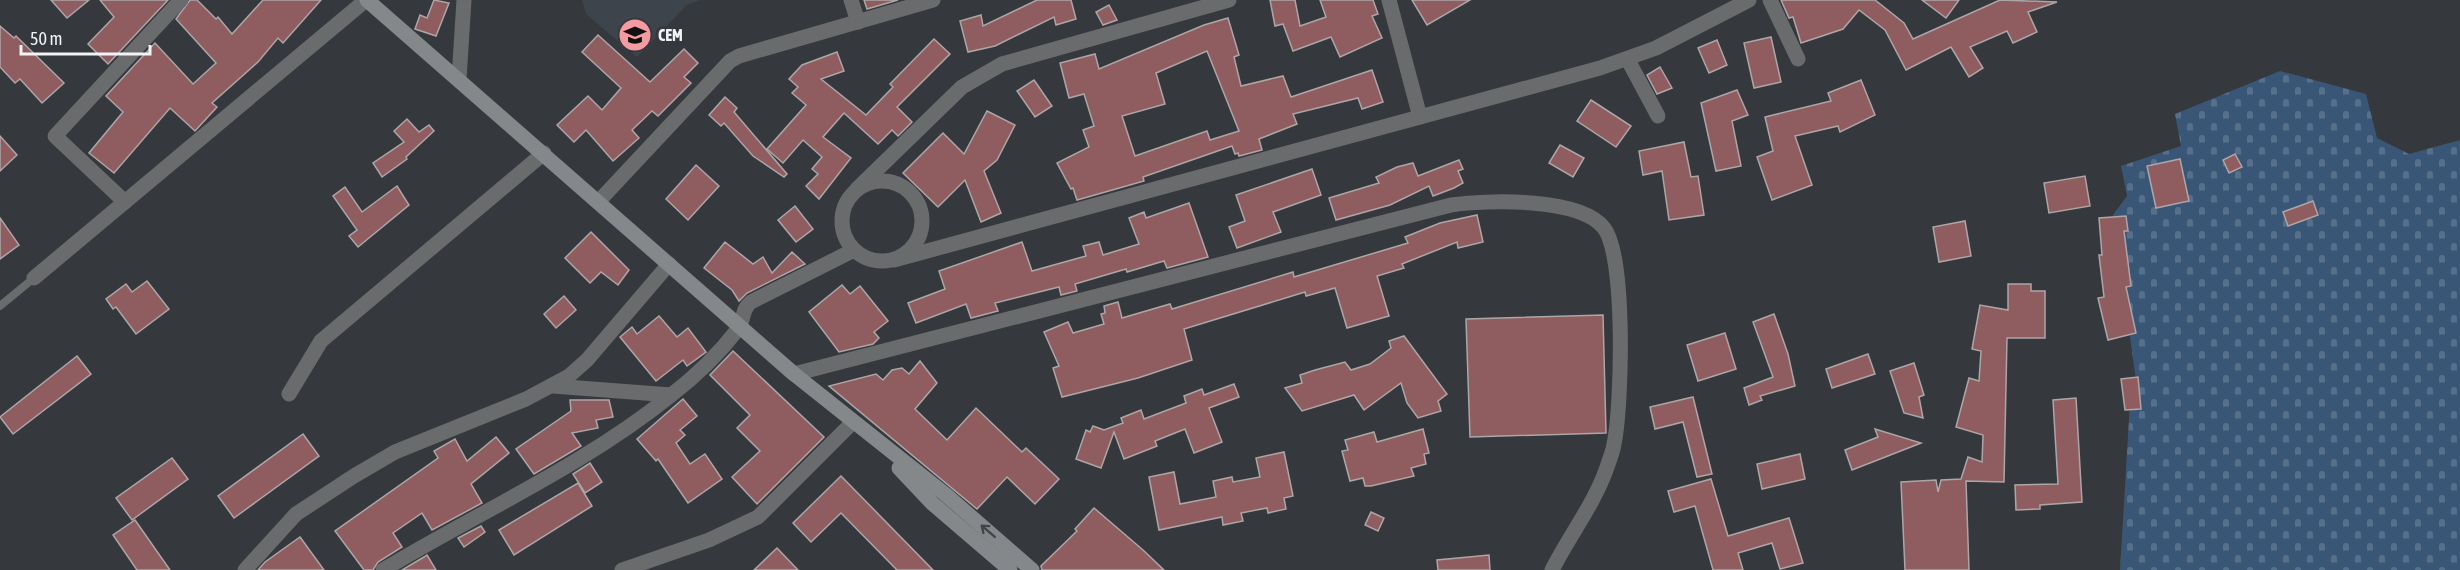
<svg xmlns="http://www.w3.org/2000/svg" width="2460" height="570" font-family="'Asap Condensed',sans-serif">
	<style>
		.built { fill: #3d444c }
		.cemetery { fill: url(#cemetery-stones) }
		.building { fill: #8f5d60; stroke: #ada6a7; stroke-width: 1.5; fill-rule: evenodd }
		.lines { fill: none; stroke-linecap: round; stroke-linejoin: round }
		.lane { stroke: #6a6b6d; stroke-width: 8 }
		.street { stroke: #6a6b6d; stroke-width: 15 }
		.secondary { stroke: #85888b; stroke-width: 15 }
		.oneway { stroke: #414448 }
		.labels { text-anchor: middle; stroke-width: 6; stroke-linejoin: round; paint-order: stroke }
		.poi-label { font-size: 16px; font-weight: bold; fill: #f1f3f5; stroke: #35383c; text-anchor: start }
	</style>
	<defs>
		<pattern id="cemetery-stones" width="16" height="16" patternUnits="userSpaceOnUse" patternTransform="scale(1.5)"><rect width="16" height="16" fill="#395677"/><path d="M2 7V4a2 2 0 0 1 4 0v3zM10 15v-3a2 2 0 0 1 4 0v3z" fill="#566f8b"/></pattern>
	</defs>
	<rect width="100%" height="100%" fill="#35383c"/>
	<polygon class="built" points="582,0 700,0 687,5 637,57 586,14"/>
	<polygon class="cemetery" points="2280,71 2366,94 2377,138 2409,154 2460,140 2460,570 2120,570 2130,402 2139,402 2113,215 2127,196 2121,166 2181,146 2175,114"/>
	<g class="building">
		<polygon points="51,0 89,0 67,18"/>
		<polygon points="100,0 168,0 108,64 88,44 114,17"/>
		<polygon points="190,0 197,0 216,19 218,17 232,34 263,0 321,0 283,43 278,38 258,62 212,103 217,107 195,131 170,108 114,173 89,153 123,112 106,96 155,43 193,84 216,63 176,19"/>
		<polygon points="434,0 449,3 436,36 415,29 420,15 427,18"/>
		<polygon points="864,0 898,0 867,9"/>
		<polygon points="1037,0 1071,0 1076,19 1056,25 1054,17 995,46 968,52 960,21 981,15 983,26"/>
		<polygon points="1270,0 1295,0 1300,26 1326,17 1320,0 1373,0 1378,14 1372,16 1382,38 1340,57 1331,37 1293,51 1283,24 1275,26"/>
		<polygon points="1412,0 1470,0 1427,25"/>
		<polygon points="1781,0 1875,0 1904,23 1913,39 2000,0 2057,2 2028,12 2037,32 2013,43 2007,31 1970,47 1983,68 1969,77 1951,47 1906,70 1885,30 1859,10 1843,29 1801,43 1793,17 1789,18"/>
		<polygon points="1922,0 1959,0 1946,18"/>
		<polygon points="1109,5 1117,20 1103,25 1096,12"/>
		<path d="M1228 18 1239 55 1234 57 1241 86 1283 76 1291 97 1372 70 1383 102 1362 109 1358 98 1293 114 1297 124 1259 139 1262 150 1239 156 1238 153 1235 154 1232 146 1143 177 1144 181 1077 200 1073 188 1071 189 1057 163 1089 147 1083 130 1094 126 1084 94 1069 98 1060 63 1095 54 1099 69 1204 25ZM1207 51 1239 131 1210 140 1207 131 1135 156 1122 116 1165 104 1156 73Z"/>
		<polygon points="0,26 14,38 16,36 64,83 42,103 20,79 15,83 0,67"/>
		<polygon points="598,35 650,82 684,49 698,63 684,77 691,83 658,116 652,111 632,130 639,138 613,161 586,130 574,142 557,125 588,96 602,110 621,88 582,52"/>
		<polygon points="1771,37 1781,82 1754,88 1744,43"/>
		<polygon points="934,39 950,54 897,107 912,122 898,136 892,130 878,144 844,113 823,137 851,158 819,199 806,186 818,174 812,169 822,157 803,140 783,163 767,149 806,105 792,93 798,87 789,79 802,65 837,52 844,71 821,79 866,115 893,87 890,84"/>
		<polygon points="1717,40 1727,65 1709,73 1698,48"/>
		<polygon points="1660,67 1672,88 1657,94 1647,75"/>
		<polygon points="1034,80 1052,106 1035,117 1017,91"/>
		<polygon points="1861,80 1875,115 1840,132 1838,126 1795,136 1812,185 1772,200 1757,157 1773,151 1765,117 1831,101 1828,93"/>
		<polygon points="1737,90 1748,115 1732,121 1741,166 1716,171 1701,103"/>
		<polygon points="725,97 737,108 734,112 787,174 784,177 753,156 724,123 721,126 709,115"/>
		<polygon points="1591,100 1631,126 1616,147 1577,121"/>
		<polygon points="987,111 1015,125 997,160 984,171 1001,213 981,222 965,180 938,207 903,173 943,133 964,154"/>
		<polygon points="407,119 419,132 429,125 434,131 406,157 407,159 382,177 373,163 404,142 394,131"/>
		<polygon points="0,136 17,155 0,171"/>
		<polygon points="1684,142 1691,177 1698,176 1704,215 1669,220 1662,171 1643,175 1639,151"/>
		<polygon points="1560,145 1584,158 1573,177 1549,163"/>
		<polygon points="2235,154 2242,167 2229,173 2223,160"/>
		<polygon points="2180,159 2189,201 2156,208 2147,166"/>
		<polygon points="1459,160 1463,169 1458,171 1463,183 1454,188 1433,196 1429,186 1390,205 1336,220 1329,198 1379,183 1376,177 1397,167 1413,163 1418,176"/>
		<polygon points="696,165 719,186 688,220 666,199"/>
		<polygon points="1312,169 1321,195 1273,212 1281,232 1237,248 1229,227 1245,221 1236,195"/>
		<polygon points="2085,176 2090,206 2049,213 2044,183"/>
		<polygon points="397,186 409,205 358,247 349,236 357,230 333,196 345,187 362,212"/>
		<polygon points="2313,201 2318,215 2288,226 2283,212"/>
		<polygon points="1189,203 1208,257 1167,268 1164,261 1127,272 1126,269 1075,284 1077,291 1061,295 1059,287 995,303 998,311 971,318 966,304 916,323 908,303 945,289 939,271 1022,242 1032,271 1086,256 1083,246 1099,242 1103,255 1139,244 1129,218 1144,212 1146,218"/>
		<polygon points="795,206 813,229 796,242 778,220"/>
		<polygon points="1477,215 1483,242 1458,248 1457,242 1402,264 1404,268 1377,276 1389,316 1347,328 1335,288 1306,296 1305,292 1184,329 1192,360 1138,378 1062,397 1053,368 1059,366 1044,332 1068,322 1073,333 1104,324 1101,314 1105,313 1104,306 1118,302 1122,318 1170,304 1172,309 1293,272 1294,277 1408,243 1405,237 1440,223"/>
		<polygon points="2126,216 2128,231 2124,231 2131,286 2126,287 2136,333 2108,340 2098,298 2104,297 2099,255 2102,255 2099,218"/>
		<polygon points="0,218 19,245 0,259"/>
		<polygon points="1965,221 1971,256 1939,262 1933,227"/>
		<polygon points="591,232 629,270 618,285 601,272 590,283 565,258"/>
		<polygon points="725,242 753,264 763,257 772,273 792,252 805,264 747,293 739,301 732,290 704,268"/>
		<polygon points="147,281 169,309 136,334 116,307 113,309 106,299 126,284 132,292"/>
		<polygon points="2008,284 2031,284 2031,291 2045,291 2045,338 2007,338 2004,482 1966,481 1969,570 1905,570 1901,482 1936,480 1938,492 1941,480 1961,479 1968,457 1982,462 1983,435 1956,427 1969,378 1979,381 1981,351 1972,349 1980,305 2008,310"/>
		<polygon points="842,285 850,294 860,286 888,321 874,332 879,338 873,344 839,352 809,312"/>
		<polygon points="564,296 576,310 556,328 544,314"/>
		<polygon points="1774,314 1788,354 1795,386 1760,396 1762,400 1749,405 1744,388 1773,377 1753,322"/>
		<polygon points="1603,315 1606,433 1470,437 1466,319"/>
		<polygon points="659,316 677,337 688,328 706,352 687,366 683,360 656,381 620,337 632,327 637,334"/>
		<polygon points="1725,333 1736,369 1698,381 1687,345"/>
		<polygon points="1404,336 1447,394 1438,401 1441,411 1418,418 1407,403 1401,383 1364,410 1354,395 1302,411 1285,388 1302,383 1300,375 1315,370 1345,362 1351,370 1370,364 1391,348 1389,341"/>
		<polygon points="733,351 824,437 757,504 732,477 760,451 737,428 750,415 710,375"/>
		<polygon points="1868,354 1875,374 1832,388 1826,369"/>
		<polygon points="77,356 91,374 13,434 0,417"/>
		<polygon points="920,361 937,383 915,409 947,440 976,408 1022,452 1026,448 1059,479 1035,504 1007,477 977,509 829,386 876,374 883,380 892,370 902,368 909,374"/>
		<polygon points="1914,363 1924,395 1919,397 1923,418 1904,413 1890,371"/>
		<polygon points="2138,377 2141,409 2125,410 2121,379"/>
		<polygon points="1234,384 1239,397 1209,408 1222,442 1194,453 1185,429 1155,441 1157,446 1124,459 1114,432 1101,468 1076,459 1086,430 1090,432 1093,426 1104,430 1123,423 1121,418 1141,410 1144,419 1186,403 1184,396 1202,389 1204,395"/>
		<polygon points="1693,397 1712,474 1697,477 1683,422 1655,429 1650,407"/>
		<polygon points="2076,398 2082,502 2040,505 2040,509 2016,510 2015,485 2058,484 2053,400"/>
		<polygon points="683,399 697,416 680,430 685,435 676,443 690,464 705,454 722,479 688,503 658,459 656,461 637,439"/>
		<polygon points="570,400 609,400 613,417 596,420 598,428 572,433 581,446 534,474 516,449 571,411"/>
		<polygon points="1423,429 1429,453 1424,454 1426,464 1411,468 1414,476 1371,486 1365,486 1363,478 1350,481 1342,451 1348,450 1345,440 1374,432 1377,442"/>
		<polygon points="1875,429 1921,443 1852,470 1845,450 1878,437"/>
		<polygon points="303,434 319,456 234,518 218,496"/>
		<polygon points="496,437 509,453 471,484 482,503 432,530 422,513 393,533 402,547 378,562 373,570 364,570 335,531 438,458 434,451 455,439 467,461"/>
		<polygon points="1284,452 1293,496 1284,498 1286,509 1268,513 1267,508 1241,513 1243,521 1223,525 1222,517 1159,530 1149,477 1174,472 1180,504 1216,497 1213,481 1232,477 1233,482 1260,477 1256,458"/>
		<polygon points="1800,454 1805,479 1762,489 1757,464"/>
		<polygon points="172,458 188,479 132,520 116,498"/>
		<polygon points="590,463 602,482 585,493 573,474"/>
		<polygon points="841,476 933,570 897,570 841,513 811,542 793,523"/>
		<polygon points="1711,479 1728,536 1789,518 1803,563 1780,569 1772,543 1738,553 1743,570 1713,570 1695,506 1674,512 1668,491"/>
		<polygon points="578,483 592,506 514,555 499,530"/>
		<polygon points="1094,508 1143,550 1164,570 1042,570 1041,566 1077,531 1075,529"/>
		<polygon points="1371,512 1384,518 1378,531 1365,525"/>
		<polygon points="135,520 170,570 137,570 113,535"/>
		<polygon points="481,526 485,532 464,547 458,538"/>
		<polygon points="300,537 324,570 258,570 265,562"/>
		<polygon points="777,548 798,570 754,570"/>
		<polygon points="427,555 436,570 402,570 424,557"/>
		<polygon points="1489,555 1490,570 1438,570 1437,560"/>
	</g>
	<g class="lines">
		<polyline class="lane" points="0,306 34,278"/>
		<g class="street">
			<polyline points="851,0 858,22"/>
			<polyline points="1389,0 1420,117"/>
			<polyline points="1770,0 1798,59"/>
			<polyline points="1628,60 1658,116"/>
			<polyline points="459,79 464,0"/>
			<circle cx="882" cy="221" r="40"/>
			<polyline points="857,189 962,87 1002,64 1229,0"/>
			<polyline points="599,201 730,61 739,56 933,0"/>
			<polyline points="125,202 55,136 181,0"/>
			<polyline points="894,260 1600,68 1656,48 1749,0"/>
			<polyline points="34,278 366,0"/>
			<path d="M794 374 1451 205C1486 200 1580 197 1604 228 1626 256 1622 406 1614 444 1613 452 1609 461 1606 470 1593 506 1569 536 1552 570"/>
			<polyline points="553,386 671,395"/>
			<polyline points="289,394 321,341 544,153"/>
			<polyline points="245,570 296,514 354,476 395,452 526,399 569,376 587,360 669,264"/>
			<path d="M383 570C479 512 583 466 670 396 696 376 718 355 738 329 745 319 741 310 751 302L854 250"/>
			<polyline points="622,570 709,540 758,517 853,422"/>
		</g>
		<g class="secondary">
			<polyline points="367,0 794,374 945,494 1032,570"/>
			<polyline points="899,468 932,503 1010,570"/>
		</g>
	</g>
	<defs><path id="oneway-shaft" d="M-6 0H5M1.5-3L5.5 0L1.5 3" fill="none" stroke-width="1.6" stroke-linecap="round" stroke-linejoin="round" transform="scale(1.5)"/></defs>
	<use class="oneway" href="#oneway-shaft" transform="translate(988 531) rotate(-139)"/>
	<defs>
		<g id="school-disc" transform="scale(1.725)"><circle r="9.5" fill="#f49aa1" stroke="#35383c"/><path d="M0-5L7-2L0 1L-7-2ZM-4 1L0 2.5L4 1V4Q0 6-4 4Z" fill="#111"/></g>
	</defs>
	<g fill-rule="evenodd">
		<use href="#school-disc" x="635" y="35"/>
	</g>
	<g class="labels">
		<g class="poi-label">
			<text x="658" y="41">CEM</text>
		</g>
	</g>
	<path d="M21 45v9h129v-9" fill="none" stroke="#f1f3f5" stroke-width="3"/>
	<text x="30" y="45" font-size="18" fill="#f1f3f5" stroke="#35383c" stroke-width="4.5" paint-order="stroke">50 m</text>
</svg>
